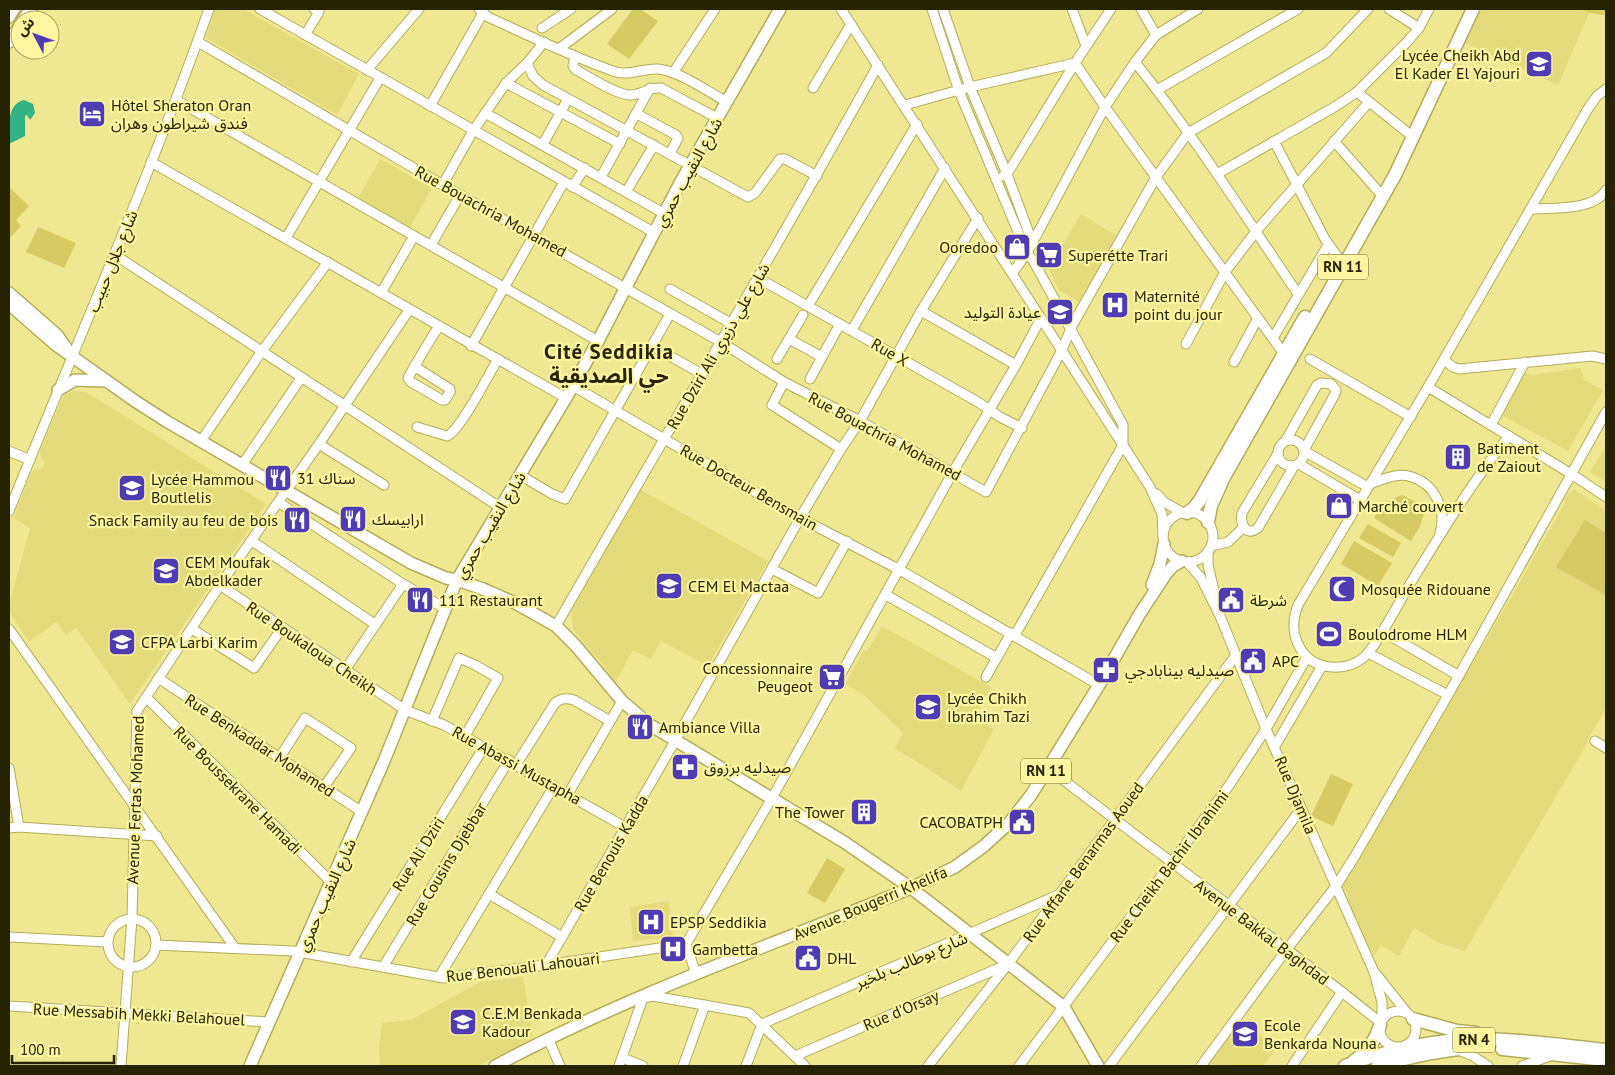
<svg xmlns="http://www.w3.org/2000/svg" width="1615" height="1075" font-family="'PT Sans','Noto Sans Arabic',sans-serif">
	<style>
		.built { fill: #e4db7d }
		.green { fill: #d5cb62 }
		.water { fill: #31b283 }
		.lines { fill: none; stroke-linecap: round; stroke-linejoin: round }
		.minor-casing { stroke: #b4ac58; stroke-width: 11 }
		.major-casing { stroke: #b4ac58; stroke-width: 14 }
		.highway-casing { stroke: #b4ac58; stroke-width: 15 }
		.minor { stroke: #fff; stroke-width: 9 }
		.major { stroke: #fff; stroke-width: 11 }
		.highway { stroke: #fff; stroke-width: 12 }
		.labels { text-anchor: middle; stroke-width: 4.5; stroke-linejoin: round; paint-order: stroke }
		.shield { fill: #fdf59f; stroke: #666230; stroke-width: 1 }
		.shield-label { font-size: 15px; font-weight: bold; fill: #262300 }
		.poi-label { font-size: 16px; fill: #262300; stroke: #fdf59f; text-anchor: start }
		.street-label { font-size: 16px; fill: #262300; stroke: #fdf59f }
		.district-label { font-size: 21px; font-weight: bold; letter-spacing: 1px; fill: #262300; stroke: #fdf59f }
	</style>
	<rect width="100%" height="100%" fill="#efe892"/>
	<g class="built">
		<polygon points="215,9 243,9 359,74 337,115 206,38"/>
		<polygon points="1481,9 1581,9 1589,13 1558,85 1465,43"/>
		<polygon points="380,159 432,188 409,229 357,200"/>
		<polygon points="1081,214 1117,236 1081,303 1059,290 1049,269"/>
		<polygon points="1581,368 1584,380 1603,390 1568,451 1501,415 1524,372 1532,375"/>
		<polygon points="73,391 86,392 266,504 130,704 76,628 66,635 56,622 29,642 10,613 9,605 30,528 14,518 31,472 37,469 42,469 45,462 41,459 40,451 63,396"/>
		<polygon points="1606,446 1606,482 1590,472"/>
		<polygon points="639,489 768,561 708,666 661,641 651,659 633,650 615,683 606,669 573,629 571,612"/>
		<polygon points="1574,489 1606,511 1606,708 1587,741 1588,742 1465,951 1439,943 1414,928 1399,956 1381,945 1374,956 1350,909 1347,892 1341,888 1478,651 1483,646 1565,503 1565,498"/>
		<polygon points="882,626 991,687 974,718 994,729 961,791 916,761 895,749 903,733 864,695 845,684 864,650 867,651"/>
		<polygon points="669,901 673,937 633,941 630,907"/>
		<polygon points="523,977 533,1038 478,1066 380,1066 379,1048 382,1023 411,1020 480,982"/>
		<polygon points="1242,1021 1277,1048 1263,1066 1215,1066 1209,1062"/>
	</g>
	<g class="green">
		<polygon points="633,9 640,9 658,21 629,59 607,44"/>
		<polygon points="1581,9 1606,9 1606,12 1604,15 1589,13"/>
		<polygon points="9,187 29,206 16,220 21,226 9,239"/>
		<polygon points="38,227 76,243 64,268 26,252"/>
		<path d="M1402 495 1416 502 1424 514 1419 528 1411 541 1374 518C1381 505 1389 500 1402 495Z"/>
		<polygon points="1585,520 1606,533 1606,595 1556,567"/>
		<polygon points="1368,524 1401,543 1393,557 1359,538"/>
		<polygon points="1354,541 1392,563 1378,586 1341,564"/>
		<polygon points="1331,774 1353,784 1333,826 1311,816"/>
		<polygon points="827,858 845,869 825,903 807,893"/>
	</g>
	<path class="water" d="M24 100 33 104 35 113 30 120 27 115 25 116V136L9 144C9 129 6 104 24 100Z"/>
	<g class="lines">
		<g class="minor-casing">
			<g id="minor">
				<polyline points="260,9 655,233"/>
				<path d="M479 9 488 17C530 36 572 57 616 72 630 76 643 68 658 69 679 71 707 91 727 102"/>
				<polyline points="841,9 1150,487 1162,514 1163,537"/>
				<polyline points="932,9 959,91 1027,253 1034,262 1123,425 1123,445 1015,635"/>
				<polyline points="943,9 970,87 1007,174 1033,244"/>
				<polyline points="1072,9 1086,46"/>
				<polyline points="1141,9 1156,35"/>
				<polyline points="1389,9 1419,28"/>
				<polyline points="542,28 571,9"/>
				<polyline points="305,35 319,12 314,9"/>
				<polyline points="198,42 460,195 721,342 784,382 860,421 986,492 1062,350 1072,326 1156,177 1188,133 1326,53 1368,9"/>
				<polyline points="560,48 612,9"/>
				<path d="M575 56 573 66 575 69C587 76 617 95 630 95 641 95 649 87 661 88L717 118"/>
				<path d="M1135 62C1194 136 1245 216 1298 294"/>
				<polyline points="527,63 533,76 543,85 748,197 755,193 780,159 785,159 817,176"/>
				<polyline points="367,70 419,9"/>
				<polyline points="673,73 715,9"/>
				<polyline points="506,83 620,144"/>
				<polyline points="813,88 851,24"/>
				<polyline points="1157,90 1298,9"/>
				<polyline points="1357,92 1408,133"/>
				<polyline points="176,100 598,341"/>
				<polyline points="905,105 970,87 1075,63 1105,107 1284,354"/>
				<polyline points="430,106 483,13"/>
				<polyline points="485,113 665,214"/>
				<polyline points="637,114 676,135 678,138 670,154"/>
				<polyline points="1274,141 1325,239 1339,259"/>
				<polyline points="1334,141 1378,191"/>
				<polyline points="543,144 568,99"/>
				<polyline points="151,162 566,398"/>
				<polyline points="1217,174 1336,106 1357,92 1407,42 1419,28 1429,9"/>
				<polyline points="1003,176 1007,174 1075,63 1111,9"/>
				<polyline points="601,177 650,88"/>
				<polyline points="443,184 473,131 506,83 527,63 544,42"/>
				<polyline points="572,187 585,168"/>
				<polyline points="626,192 654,145"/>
				<path d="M1530 209C1552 208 1594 211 1606 190"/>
				<polyline points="286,238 380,78"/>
				<polyline points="431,245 460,195"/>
				<polyline points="115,255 501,508"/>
				<polyline points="1013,272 1027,253 1105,107 1135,62 1156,35 1198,9"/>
				<polyline points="758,278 978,402 1000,417 1022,428"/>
				<polyline points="670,289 732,324"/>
				<polyline points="381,293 414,236"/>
				<polyline points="808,306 917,124"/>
				<polyline points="921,311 1016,365"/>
				<polyline points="852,330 945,168"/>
				<polyline points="1273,338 1328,245"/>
				<polyline points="789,339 822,357"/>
				<polyline points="1186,344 1225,272 1257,230 1369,102"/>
				<polyline points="471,346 564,182"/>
				<polyline points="652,346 702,374"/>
				<polyline points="777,359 803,315"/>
				<polyline points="1310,359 1411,417"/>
				<polyline points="1444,360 1453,367 1459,369 1592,356 1606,359"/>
				<polyline points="1234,362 1258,318"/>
				<path d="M414 366 450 389V392L445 400H442L411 382 408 378C418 360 428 343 439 326"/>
				<polyline points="810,379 840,324"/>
				<polyline points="784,382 772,405 841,449"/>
				<polyline points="573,386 800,518 900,570 1099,685"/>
				<polyline points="1428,387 1573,475 1606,497"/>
				<polyline points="1491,425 1525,362"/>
				<path d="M417 427 447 436C460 431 489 374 498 359"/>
				<path d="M1509 436C1472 482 1441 533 1410 584 1400 600 1376 648 1363 658 1345 672 1313 671 1300 648 1292 634 1292 621 1298 605L1428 387 1589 107 1597 96 1606 89"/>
				<circle cx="1291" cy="453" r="13"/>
				<polyline points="1286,440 1317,385 1321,383 1331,384 1336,390 1335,394 1304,450"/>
				<polyline points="201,441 262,351 328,262"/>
				<polyline points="319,444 384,485"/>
				<polyline points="9,451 30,460"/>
				<polyline points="1304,451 1368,487"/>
				<path d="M1277 455 1242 513C1240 525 1246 537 1258 528L1294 466"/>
				<polyline points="1299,464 1360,500"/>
				<polyline points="242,465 301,378"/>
				<polyline points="520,475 552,494 565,499 670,314"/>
				<path d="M1370 484C1383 479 1398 472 1412 477 1435 484 1447 511 1440 532"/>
				<polyline points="1157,494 1164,502 1183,513"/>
				<polyline points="278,502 403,584 444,608"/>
				<path d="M9 511C76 344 149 179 209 9"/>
				<circle cx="1188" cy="537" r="25"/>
				<polyline points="252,541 376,625"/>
				<polyline points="1211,546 1228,542 1244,527"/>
				<polyline points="1208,551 1208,565 1216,599"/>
				<polyline points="1187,562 1201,578 1220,616 1266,729 1374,972 1382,1002 1382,1020"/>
				<polyline points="772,569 818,593 847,541"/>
				<polyline points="220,585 405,710 444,725 625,827"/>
				<polyline points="886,595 997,658"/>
				<path d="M556 626C663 439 774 254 878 65"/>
				<polyline points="9,629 235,948"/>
				<polyline points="192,629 254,668 282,628"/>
				<polyline points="1382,631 1459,676"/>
				<polyline points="1368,653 1448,695"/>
				<polyline points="345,670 403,584"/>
				<polyline points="986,677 1011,633"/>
				<polyline points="158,678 362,812"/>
				<polyline points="146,697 331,882"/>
				<polyline points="432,721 459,658 475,665 498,678 465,736"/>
				<polyline points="1595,741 1606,748"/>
				<polyline points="1275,746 1322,666"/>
				<polyline points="280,757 305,718 351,748 324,787"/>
				<path d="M516 765 555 703C561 698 566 698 574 700L610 721"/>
				<polyline points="9,768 19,827"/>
				<path d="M1048 768C1158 854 1272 935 1381 1023"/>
				<polyline points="568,794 622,701"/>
				<polyline points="9,828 19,827 157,836"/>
				<polyline points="489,894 562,937"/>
				<circle cx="132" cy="943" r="24"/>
				<polyline points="9,937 107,942"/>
				<polyline points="686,944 772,798 953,472 1016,365 1041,318"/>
				<polyline points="686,944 696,974"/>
				<polyline points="156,945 293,951 444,978 546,965 686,944"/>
				<polyline points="351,962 484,747"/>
				<polyline points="546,965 675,741 800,518 841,449 860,421 921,311 978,218"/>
				<polyline points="383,967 509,760"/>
				<polyline points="1376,974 1408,1014"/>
				<polyline points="439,977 554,786"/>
				<polyline points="643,998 653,996 749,1013 805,1066"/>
				<polyline points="9,1006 269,1022"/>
				<circle cx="1398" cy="1029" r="18"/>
				<polyline points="548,1038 560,1066"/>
				<polyline points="1459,1050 1473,1056 1488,1066"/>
				<polyline points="795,1056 1006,965"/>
				<polyline points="623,1058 643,1066"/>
				<polyline points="121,1066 132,918 137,711 220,585 319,444 409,310"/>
				<polyline points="619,1066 643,998"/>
				<polyline points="683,1066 705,1005"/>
				<polyline points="746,1066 762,1024 1058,895"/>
				<polyline points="928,1066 1008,964 1236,655"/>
				<polyline points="1019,1066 1228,787 1266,729 1307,657"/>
				<polyline points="1109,1066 1301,809"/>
				<polyline points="1201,1066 1287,949 1336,886 1355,856 1448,695 1606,412"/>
				<polyline points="1292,1066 1342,992"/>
				<polyline points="1522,1066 1550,1056"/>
			</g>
		</g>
		<g class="major-casing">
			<g id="major">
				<polyline points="9,17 14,9"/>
				<polyline points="23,20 31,9"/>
				<polyline points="9,42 20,25"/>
				<polyline points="9,293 57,335 67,349"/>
				<polyline points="9,304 56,345 135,401 166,421 411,563 446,578 457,580 483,589 515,603 556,626 576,646 622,701 650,725 844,842 911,888 1064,1007 1098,1066"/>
				<polyline points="58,390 75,380 105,381"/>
				<polyline points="1152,585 1160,564 1164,544"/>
				<polyline points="250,1066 384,761 457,580 566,398 598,341 680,183 780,9"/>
				<path d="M495 1066C628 995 772 945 911 888L955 867 984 846 1009 823 1031 795 1048 768 1099 685 1139 615 1166 574 1173 566 1182 561"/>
			</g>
		</g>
		<g class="highway-casing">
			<g id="highway">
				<polyline points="1187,513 1194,508 1200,500 1305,317"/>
				<polyline points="1208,522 1211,506 1224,477 1395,175 1473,9"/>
				<polyline points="1413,1019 1457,1031 1476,1033"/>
				<polyline points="1502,1049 1606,1060"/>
				<path d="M1354 1061C1367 1052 1376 1040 1380 1025"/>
				<path d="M1345 1066C1378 1053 1422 1043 1457 1040 1506 1037 1557 1045 1606 1050"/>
				<path d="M1378 1066C1409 1057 1440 1050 1472 1048"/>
			</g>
		</g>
		<use href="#minor" class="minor"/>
		<use href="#major" class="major"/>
		<use href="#highway" class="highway"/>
	</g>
	<defs>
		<g id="school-square" transform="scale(1.4375)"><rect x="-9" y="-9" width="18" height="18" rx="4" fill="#4f3cb3" stroke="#fdf59f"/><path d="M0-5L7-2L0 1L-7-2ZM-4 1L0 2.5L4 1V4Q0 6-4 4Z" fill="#fff"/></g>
		<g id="hotel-square" transform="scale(1.4375)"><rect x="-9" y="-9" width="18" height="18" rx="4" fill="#4f3cb3" stroke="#fdf59f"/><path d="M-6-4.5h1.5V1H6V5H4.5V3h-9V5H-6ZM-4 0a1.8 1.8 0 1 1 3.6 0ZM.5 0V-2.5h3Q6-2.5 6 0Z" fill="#fff"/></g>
		<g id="shop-square" transform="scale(1.4375)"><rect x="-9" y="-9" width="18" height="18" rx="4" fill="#4f3cb3" stroke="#fdf59f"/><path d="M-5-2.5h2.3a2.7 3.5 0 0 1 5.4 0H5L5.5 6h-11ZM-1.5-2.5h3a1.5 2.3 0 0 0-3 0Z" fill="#fff"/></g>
		<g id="supermarket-square" transform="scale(1.4375)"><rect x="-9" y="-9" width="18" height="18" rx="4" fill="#4f3cb3" stroke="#fdf59f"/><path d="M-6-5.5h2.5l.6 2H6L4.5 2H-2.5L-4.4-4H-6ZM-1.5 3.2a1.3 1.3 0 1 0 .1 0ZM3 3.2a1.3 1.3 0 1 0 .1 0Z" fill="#fff"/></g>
		<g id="hospital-square" transform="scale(1.4375)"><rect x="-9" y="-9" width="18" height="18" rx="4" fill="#4f3cb3" stroke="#fdf59f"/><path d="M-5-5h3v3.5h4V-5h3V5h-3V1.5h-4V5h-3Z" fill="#fff"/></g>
		<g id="building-square" transform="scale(1.4375)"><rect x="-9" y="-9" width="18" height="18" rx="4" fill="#4f3cb3" stroke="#fdf59f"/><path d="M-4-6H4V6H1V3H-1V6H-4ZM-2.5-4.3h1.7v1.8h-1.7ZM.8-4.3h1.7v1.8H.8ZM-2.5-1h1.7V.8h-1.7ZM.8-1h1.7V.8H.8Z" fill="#fff"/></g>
		<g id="restaurant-square" transform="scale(1.4375)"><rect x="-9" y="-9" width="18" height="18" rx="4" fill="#4f3cb3" stroke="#fdf59f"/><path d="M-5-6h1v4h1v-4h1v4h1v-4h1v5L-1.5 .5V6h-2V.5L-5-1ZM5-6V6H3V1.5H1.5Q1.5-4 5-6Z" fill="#fff"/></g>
		<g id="mosque-square" transform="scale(1.4375)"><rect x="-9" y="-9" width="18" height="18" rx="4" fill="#4f3cb3" stroke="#fdf59f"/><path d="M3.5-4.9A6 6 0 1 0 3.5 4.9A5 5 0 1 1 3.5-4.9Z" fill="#fff"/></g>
		<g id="civic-square" transform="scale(1.4375)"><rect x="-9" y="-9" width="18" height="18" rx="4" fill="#4f3cb3" stroke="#fdf59f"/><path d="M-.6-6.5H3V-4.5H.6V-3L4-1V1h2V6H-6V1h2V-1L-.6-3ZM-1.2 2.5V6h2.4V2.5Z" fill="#fff"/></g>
		<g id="stadium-square" transform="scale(1.4375)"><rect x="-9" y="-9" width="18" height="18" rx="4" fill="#4f3cb3" stroke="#fdf59f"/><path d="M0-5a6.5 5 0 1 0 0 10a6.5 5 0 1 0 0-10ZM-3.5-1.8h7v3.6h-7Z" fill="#fff"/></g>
		<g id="university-square" transform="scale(1.4375)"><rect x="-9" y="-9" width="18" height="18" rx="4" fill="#4f3cb3" stroke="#fdf59f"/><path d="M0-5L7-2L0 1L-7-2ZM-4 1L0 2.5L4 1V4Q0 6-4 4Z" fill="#fff"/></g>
		<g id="pharmacy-square" transform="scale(1.4375)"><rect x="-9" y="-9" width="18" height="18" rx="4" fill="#4f3cb3" stroke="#fdf59f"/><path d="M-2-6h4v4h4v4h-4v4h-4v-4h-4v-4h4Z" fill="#fff"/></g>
	</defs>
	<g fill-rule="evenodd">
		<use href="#school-square" x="1539" y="64"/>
		<use href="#hotel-square" x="92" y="114"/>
		<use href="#shop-square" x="1017" y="247"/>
		<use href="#supermarket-square" x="1049" y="255"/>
		<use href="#hospital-square" x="1115" y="305"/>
		<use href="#school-square" x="1060" y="312"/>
		<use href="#building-square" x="1458" y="457"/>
		<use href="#restaurant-square" x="278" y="478"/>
		<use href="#school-square" x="132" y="488"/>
		<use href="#shop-square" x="1339" y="506"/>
		<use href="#restaurant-square" x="353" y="519"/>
		<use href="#restaurant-square" x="297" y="520"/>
		<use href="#school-square" x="166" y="571"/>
		<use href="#school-square" x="669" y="586"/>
		<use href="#mosque-square" x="1342" y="589"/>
		<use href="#restaurant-square" x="420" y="600"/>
		<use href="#civic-square" x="1231" y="600"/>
		<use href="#stadium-square" x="1329" y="634"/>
		<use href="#university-square" x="122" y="642"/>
		<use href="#civic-square" x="1253" y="661"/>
		<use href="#pharmacy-square" x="1106" y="670"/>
		<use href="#supermarket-square" x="832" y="677"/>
		<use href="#school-square" x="928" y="707"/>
		<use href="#restaurant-square" x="640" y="727"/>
		<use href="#pharmacy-square" x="685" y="767"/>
		<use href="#building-square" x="864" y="812"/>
		<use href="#civic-square" x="1022" y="822"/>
		<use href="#hospital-square" x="651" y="922"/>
		<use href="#hospital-square" x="673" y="949"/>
		<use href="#civic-square" x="808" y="958"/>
		<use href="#school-square" x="463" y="1022"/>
		<use href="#school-square" x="1245" y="1034"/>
	</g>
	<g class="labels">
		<g class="shield">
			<rect x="1318" y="254.5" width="50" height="25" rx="4"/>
			<rect x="1021" y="758.5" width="50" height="25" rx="4"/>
			<rect x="1453" y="1027.5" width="42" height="25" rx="4"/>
		</g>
		<g class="shield-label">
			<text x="1343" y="272">RN 11</text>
			<text x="1046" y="776">RN 11</text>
			<text x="1474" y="1045">RN 4</text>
		</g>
		<g class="poi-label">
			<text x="1520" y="61" text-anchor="end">Lycée Cheikh Abd<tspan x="1520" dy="18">El Kader El Yajouri</tspan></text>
			<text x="111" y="111">Hôtel Sheraton Oran<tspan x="111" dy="18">فندق شيراطون وهران</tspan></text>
			<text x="998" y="253" text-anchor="end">Ooredoo</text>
			<text x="1068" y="261">Superétte Trari</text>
			<text x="1134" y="302">Maternité<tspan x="1134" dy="18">point du jour</tspan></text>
			<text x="1041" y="318" text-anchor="end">عيادة التوليد</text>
			<text x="1477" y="454">Batiment<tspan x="1477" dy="18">de Zaiout</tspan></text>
			<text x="297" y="484">سناك 31</text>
			<text x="151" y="485">Lycée Hammou<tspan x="151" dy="18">Boutlelis</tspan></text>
			<text x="1358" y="512">Marché couvert</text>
			<text x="372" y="525">ارابيسك</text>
			<text x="278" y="526" text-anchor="end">Snack Family au feu de bois</text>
			<text x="185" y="568">CEM Moufak<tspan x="185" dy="18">Abdelkader</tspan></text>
			<text x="688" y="592">CEM El Mactaa</text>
			<text x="1361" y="595">Mosquée Ridouane</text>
			<text x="439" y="606">111 Restaurant</text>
			<text x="1250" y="606">شرطة</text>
			<text x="1348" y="640">Boulodrome HLM</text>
			<text x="141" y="648">CFPA Larbi Karim</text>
			<text x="1272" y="667">APC</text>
			<text x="813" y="674" text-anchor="end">Concessionnaire<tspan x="813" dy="18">Peugeot</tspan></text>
			<text x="1125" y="676">صيدليه بينابادجي</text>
			<text x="947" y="704">Lycée Chikh<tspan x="947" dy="18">Ibrahim Tazi</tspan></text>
			<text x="659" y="733">Ambiance Villa</text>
			<text x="704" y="773">صيدليه برزوق</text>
			<text x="845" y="818" text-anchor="end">The Tower</text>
			<text x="1003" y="828" text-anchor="end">CACOBATPH</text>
			<text x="670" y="928">EPSP Seddikia</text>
			<text x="692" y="955">Gambetta</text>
			<text x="827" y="964">DHL</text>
			<text x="482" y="1019">C.E.M Benkada<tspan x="482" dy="18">Kadour</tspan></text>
			<text x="1264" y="1031">Ecole<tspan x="1264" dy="18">Benkarda Nouna</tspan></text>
		</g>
		<g class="street-label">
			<text transform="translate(688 172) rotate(-61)" y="6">شارع النقيب حمري</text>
			<text transform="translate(491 211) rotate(29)" y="6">Rue Bouachria Mohamed</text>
			<text transform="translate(112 261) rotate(-68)" y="6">شارع جلال حبيب</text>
			<text transform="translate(718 346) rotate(-60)" y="6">Rue Dziri Ali شارع علي دزيري</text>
			<text transform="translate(890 352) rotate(30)" y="6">Rue X</text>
			<text transform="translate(885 436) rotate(28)" y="6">Rue Bouachria Mohamed</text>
			<text transform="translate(749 487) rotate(30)" y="6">Rue Docteur Bensmain</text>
			<text transform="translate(490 525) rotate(-59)" y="6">شارع النقيب حمري</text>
			<text transform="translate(312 648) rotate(34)" y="6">Rue Boukaloua Cheikh</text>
			<text transform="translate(260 745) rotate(33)" y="6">Rue Benkaddar Mohamed</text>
			<text transform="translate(517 765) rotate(29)" y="6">Rue Abassi Mustapha</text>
			<text transform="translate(238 790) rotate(45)" y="6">Rue Boussekrane Hamadi</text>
			<text transform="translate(1296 795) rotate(67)" y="6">Rue Djamila</text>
			<text transform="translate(135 800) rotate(-88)" y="6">Avenue Fertas Mohamed</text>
			<text transform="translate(611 853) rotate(-60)" y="6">Rue Benouis Kadda</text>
			<text transform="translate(418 854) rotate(-58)" y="6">Rue Ali Dziri</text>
			<text transform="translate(1083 862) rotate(-54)" y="6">Rue Affane Benarmas Aoued</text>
			<text transform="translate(446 864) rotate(-59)" y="6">Rue Cousins Djebbar</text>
			<text transform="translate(1169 866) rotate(-53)" y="6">Rue Cheikh Bachir Ibrahimi</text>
			<text transform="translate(326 895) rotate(-66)" y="6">شارع النقيب حمري</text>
			<text transform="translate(870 903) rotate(-23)" y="6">Avenue Bougerri Khelifa</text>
			<text transform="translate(1262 932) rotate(37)" y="6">Avenue Bakkal Baghdad</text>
			<text transform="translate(911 960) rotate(-23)" y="6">شارع بوطالب بلخير</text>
			<text transform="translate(523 967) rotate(-7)" y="6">Rue Benouali Lahouari</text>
			<text transform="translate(901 1010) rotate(-23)" y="6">Rue d'Orsay</text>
			<text transform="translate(139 1014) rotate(3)" y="6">Rue Messabih Mekki Belahouel</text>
		</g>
		<g class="district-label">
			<text x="609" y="359">Cité Seddikia<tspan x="609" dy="24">حي الصديقية</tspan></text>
		</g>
	</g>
	<rect width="1615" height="1075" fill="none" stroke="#262300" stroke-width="20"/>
	<g transform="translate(35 35) rotate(311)"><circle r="24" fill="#fdf59f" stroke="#a7a15f"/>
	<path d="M0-4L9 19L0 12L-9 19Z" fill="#4f3cb3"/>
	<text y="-8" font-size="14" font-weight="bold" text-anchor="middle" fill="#262300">ش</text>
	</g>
	<path d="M12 1055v8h102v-8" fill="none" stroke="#262300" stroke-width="2.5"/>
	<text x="20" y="1055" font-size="15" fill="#262300" stroke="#fdf59f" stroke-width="4" paint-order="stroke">100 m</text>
</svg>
